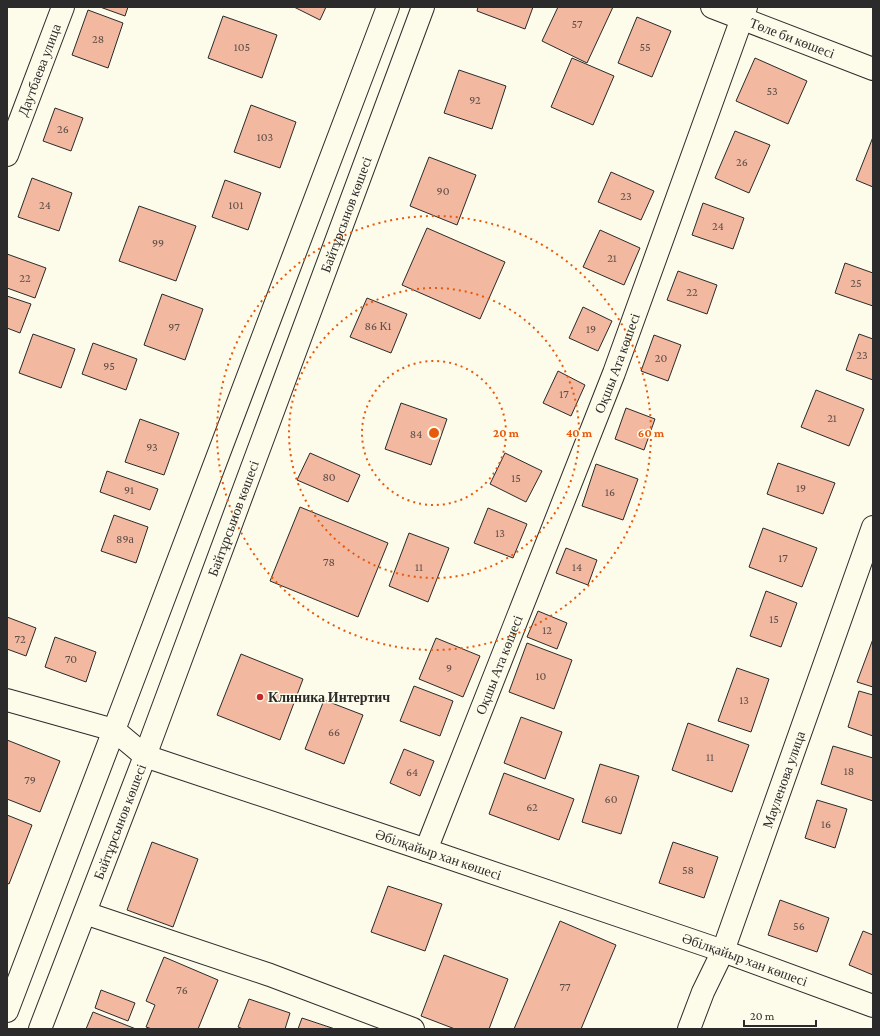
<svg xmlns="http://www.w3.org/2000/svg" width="880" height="1036" font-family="'Crimson Pro',serif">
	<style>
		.building { fill: #f2b8a0; stroke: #2b2b2b }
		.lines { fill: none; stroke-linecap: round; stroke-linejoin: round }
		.minor-casing { stroke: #2b2b2b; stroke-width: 24 }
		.major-casing { stroke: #2b2b2b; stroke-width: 24 }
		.minor { stroke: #fdfbea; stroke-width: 22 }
		.major { stroke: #fdfbea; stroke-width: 22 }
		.ring { fill: none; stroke: #e8590c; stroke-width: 2; stroke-dasharray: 2 4 }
		.poi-dot { fill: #c62828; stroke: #fdfbea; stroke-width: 1.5 }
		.labels { text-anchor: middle; stroke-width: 3; stroke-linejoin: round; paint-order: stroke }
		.number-label { font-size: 12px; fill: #5d4e48 }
		.street-label { font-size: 14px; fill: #2b2b2b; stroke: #fdfbea }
		.poi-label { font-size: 14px; font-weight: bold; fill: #2b2b2b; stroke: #fdfbea; text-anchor: start }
		.centre { fill: #e8590c; stroke: #fdfbea; stroke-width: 2 }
		.ring-label { font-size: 12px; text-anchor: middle; font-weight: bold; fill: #e8590c; stroke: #fdfbea; stroke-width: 3; stroke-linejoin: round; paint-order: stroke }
	</style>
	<rect width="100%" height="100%" fill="#fdfbea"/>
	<g class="building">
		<polygon points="100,7 128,7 125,16"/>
		<polygon points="294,7 326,7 320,20"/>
		<polygon points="478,7 533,7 525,29 477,11"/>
		<polygon points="558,7 613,7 587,63 542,41"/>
		<polygon points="88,10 123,23 108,68 72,55"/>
		<polygon points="223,16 277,35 262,78 208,58"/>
		<polygon points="637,17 671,31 652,77 618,63"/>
		<polygon points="572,58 614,76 593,125 551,107"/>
		<polygon points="755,58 807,81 788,124 736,101"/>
		<polygon points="459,70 506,86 492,129 444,113"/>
		<polygon points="251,105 296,122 280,168 234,152"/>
		<polygon points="55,108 83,118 71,151 43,141"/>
		<polygon points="735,131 770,145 749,193 715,178"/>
		<polygon points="873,137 873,187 856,180"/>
		<polygon points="429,157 476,175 457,225 410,206"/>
		<polygon points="611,172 654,191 641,220 598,202"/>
		<polygon points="32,178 72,193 59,231 18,217"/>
		<polygon points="225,180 261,193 248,230 212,217"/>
		<polygon points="703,203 744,218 733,249 692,235"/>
		<polygon points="139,206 196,226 176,281 119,261"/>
		<polygon points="427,228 505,262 480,319 402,285"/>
		<polygon points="600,230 640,248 624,285 583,267"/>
		<polygon points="7,254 46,268 35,298 7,288"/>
		<polygon points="845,263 873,273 873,306 835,293"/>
		<polygon points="678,271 717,285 707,314 667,300"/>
		<polygon points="162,294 203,309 185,360 144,345"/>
		<polygon points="7,296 31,304 20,333 7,328"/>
		<polygon points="367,298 407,314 391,353 350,337"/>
		<polygon points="583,307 612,321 598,351 569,338"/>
		<polygon points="33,334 75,349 61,388 19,373"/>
		<polygon points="859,334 873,339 873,380 846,370"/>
		<polygon points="654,335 681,345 668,381 641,371"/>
		<polygon points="93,343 137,359 126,390 82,374"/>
		<polygon points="558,371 585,385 571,416 543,403"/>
		<polygon points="816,390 864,409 849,446 801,427"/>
		<polygon points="401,403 447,419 431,465 385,449"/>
		<polygon points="626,408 655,419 644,450 615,439"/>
		<polygon points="140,419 179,433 164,475 125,462"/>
		<polygon points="310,453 360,475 348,502 297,480"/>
		<polygon points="505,453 542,471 526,502 490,484"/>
		<polygon points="778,463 835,483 823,514 767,494"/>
		<polygon points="596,464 638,479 623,520 582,506"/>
		<polygon points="107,471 158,489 150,510 100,492"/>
		<polygon points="300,507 388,543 358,617 270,581"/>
		<polygon points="488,508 527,524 513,558 474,543"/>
		<polygon points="114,515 148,527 136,563 101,551"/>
		<polygon points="763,528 817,548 802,587 749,567"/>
		<polygon points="409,533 449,548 428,602 389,586"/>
		<polygon points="566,548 597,560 588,585 556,573"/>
		<polygon points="766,591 797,603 781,647 750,636"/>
		<polygon points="538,611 567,623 557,649 527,637"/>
		<polygon points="7,617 36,628 26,656 7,649"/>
		<polygon points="55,637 96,652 86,682 45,667"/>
		<polygon points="436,638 480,656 463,697 419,679"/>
		<polygon points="873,639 873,687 857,682"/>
		<polygon points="527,643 572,660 554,709 509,692"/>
		<polygon points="241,654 303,679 280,740 217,715"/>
		<polygon points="737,668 769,679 751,732 718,721"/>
		<polygon points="414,686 453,701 440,736 400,721"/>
		<polygon points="859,691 873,695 873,736 848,727"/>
		<polygon points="324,700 363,715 344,764 305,749"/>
		<polygon points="521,717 562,732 545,779 504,763"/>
		<polygon points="688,723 749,745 732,792 672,770"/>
		<polygon points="7,740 60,761 40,812 7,799"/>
		<polygon points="833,746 873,758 873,801 821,784"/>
		<polygon points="404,749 434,761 420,796 390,783"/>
		<polygon points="600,764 639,776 621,834 582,822"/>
		<polygon points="504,773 574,799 559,840 489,814"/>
		<polygon points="817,800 847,809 835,848 805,838"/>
		<polygon points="7,815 32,825 9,884 7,883"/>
		<polygon points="152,842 198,859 173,927 127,910"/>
		<polygon points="673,842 718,857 704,898 659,883"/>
		<polygon points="388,886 442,904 425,951 371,932"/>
		<polygon points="780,900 829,918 817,952 768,935"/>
		<polygon points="560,921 616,945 581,1029 514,1029"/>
		<polygon points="863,931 873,935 873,975 849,965"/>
		<polygon points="444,955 508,979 489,1029 455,1029 421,1016"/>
		<polygon points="164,957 218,980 198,1029 152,1029 146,1027 155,1005 146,1001"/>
		<polygon points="101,990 135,1003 128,1021 95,1008"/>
		<polygon points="249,999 290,1013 285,1029 243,1029 238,1027"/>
		<polygon points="93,1012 136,1029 86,1029"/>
		<polygon points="302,1018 335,1029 298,1029"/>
	</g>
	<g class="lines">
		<g class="minor-casing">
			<g id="minor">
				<path id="s1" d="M712 7 873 69"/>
				<path id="s2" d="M7 155 63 7"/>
				<path id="s3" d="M7 700 114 730 145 756 426 850 723 951 873 1006"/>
				<path id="s4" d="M426 850 614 373 746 7"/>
				<polyline points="85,913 270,975 413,1029"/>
				<path id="s5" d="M689 1029 703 992 723 951 873 527"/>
			</g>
		</g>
		<g class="major-casing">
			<g id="major">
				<polyline points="7,1011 114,730 388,7"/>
				<path id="s6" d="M40 1029 145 756 423 7"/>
			</g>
		</g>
		<use href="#minor" class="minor"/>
		<use href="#major" class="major"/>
	</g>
	<g class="ring">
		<circle cx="434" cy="433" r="72"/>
		<circle cx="434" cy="433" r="145"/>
		<circle cx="434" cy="433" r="217"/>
	</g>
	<circle class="poi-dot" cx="260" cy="697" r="4"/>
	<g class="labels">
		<g class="number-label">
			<text x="577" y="28">57</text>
			<text x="98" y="43">28</text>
			<text x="242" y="51">105</text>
			<text x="645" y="51">55</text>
			<text x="772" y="95">53</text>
			<text x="475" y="104">92</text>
			<text x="63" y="133">26</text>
			<text x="265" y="141">103</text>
			<text x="742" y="166">26</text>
			<text x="443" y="195">90</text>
			<text x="626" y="200">23</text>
			<text x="45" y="209">24</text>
			<text x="236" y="209">101</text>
			<text x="718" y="230">24</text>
			<text x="158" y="247">99</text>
			<text x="612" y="262">21</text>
			<text x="25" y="282">22</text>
			<text x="856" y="287">25</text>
			<text x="692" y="296">22</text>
			<text x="378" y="330">86 К1</text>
			<text x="174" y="331">97</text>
			<text x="591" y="333">19</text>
			<text x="862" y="359">23</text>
			<text x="661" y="362">20</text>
			<text x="109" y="370">95</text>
			<text x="564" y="398">17</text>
			<text x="832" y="422">21</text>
			<text x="416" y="438">84</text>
			<text x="152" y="451">93</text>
			<text x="329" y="481">80</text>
			<text x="516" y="482">15</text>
			<text x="801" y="492">19</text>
			<text x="129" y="494">91</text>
			<text x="610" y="496">16</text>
			<text x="500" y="537">13</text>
			<text x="125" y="543">89а</text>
			<text x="783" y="562">17</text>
			<text x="329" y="566">78</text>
			<text x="419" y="571">11</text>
			<text x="577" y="571">14</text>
			<text x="774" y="623">15</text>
			<text x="547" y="634">12</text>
			<text x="20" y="643">72</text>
			<text x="71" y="663">70</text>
			<text x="449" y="672">9</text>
			<text x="541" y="680">10</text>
			<text x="744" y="704">13</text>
			<text x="334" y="736">66</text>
			<text x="710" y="761">11</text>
			<text x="849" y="775">18</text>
			<text x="412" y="776">64</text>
			<text x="30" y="784">79</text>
			<text x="611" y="803">60</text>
			<text x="532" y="811">62</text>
			<text x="826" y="828">16</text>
			<text x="688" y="874">58</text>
			<text x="799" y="930">56</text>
			<text x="565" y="991">77</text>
			<text x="182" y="994">76</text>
		</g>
		<g class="street-label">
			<text dy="5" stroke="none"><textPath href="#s1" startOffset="86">Төле би көшесі</textPath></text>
			<text dy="5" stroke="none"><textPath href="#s2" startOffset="91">Даутбаева улица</textPath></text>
			<text dy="5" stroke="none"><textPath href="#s6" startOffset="870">Байтұрсынов көшесі</textPath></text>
			<text dy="5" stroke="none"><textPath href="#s4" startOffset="523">Оқшы Ата көшесі</textPath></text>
			<text dy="5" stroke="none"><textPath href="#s6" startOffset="546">Байтұрсынов көшесі</textPath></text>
			<text dy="5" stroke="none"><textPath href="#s4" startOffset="199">Оқшы Ата көшесі</textPath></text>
			<text dy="5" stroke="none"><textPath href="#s5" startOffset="267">Мауленова улица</textPath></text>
			<text dy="5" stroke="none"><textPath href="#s6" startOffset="222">Байтұрсынов көшесі</textPath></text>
			<text dy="5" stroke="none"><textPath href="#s3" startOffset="461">Әбілқайыр хан көшесі</textPath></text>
			<text dy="5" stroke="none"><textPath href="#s3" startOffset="785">Әбілқайыр хан көшесі</textPath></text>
		</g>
		<g class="poi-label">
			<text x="268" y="702">Клиника Интертич</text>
		</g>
	</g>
	<circle cx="434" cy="433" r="6" class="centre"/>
	<g class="ring-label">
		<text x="506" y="437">20 m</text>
		<text x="579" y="437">40 m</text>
		<text x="651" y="437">60 m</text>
	</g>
	<rect width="880" height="1036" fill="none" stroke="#2b2b2b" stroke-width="16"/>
	<path d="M744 1020v6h72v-6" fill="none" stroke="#2b2b2b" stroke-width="2"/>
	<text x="750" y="1020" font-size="12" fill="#2b2b2b" stroke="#fdfbea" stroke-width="3" paint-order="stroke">20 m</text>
</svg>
